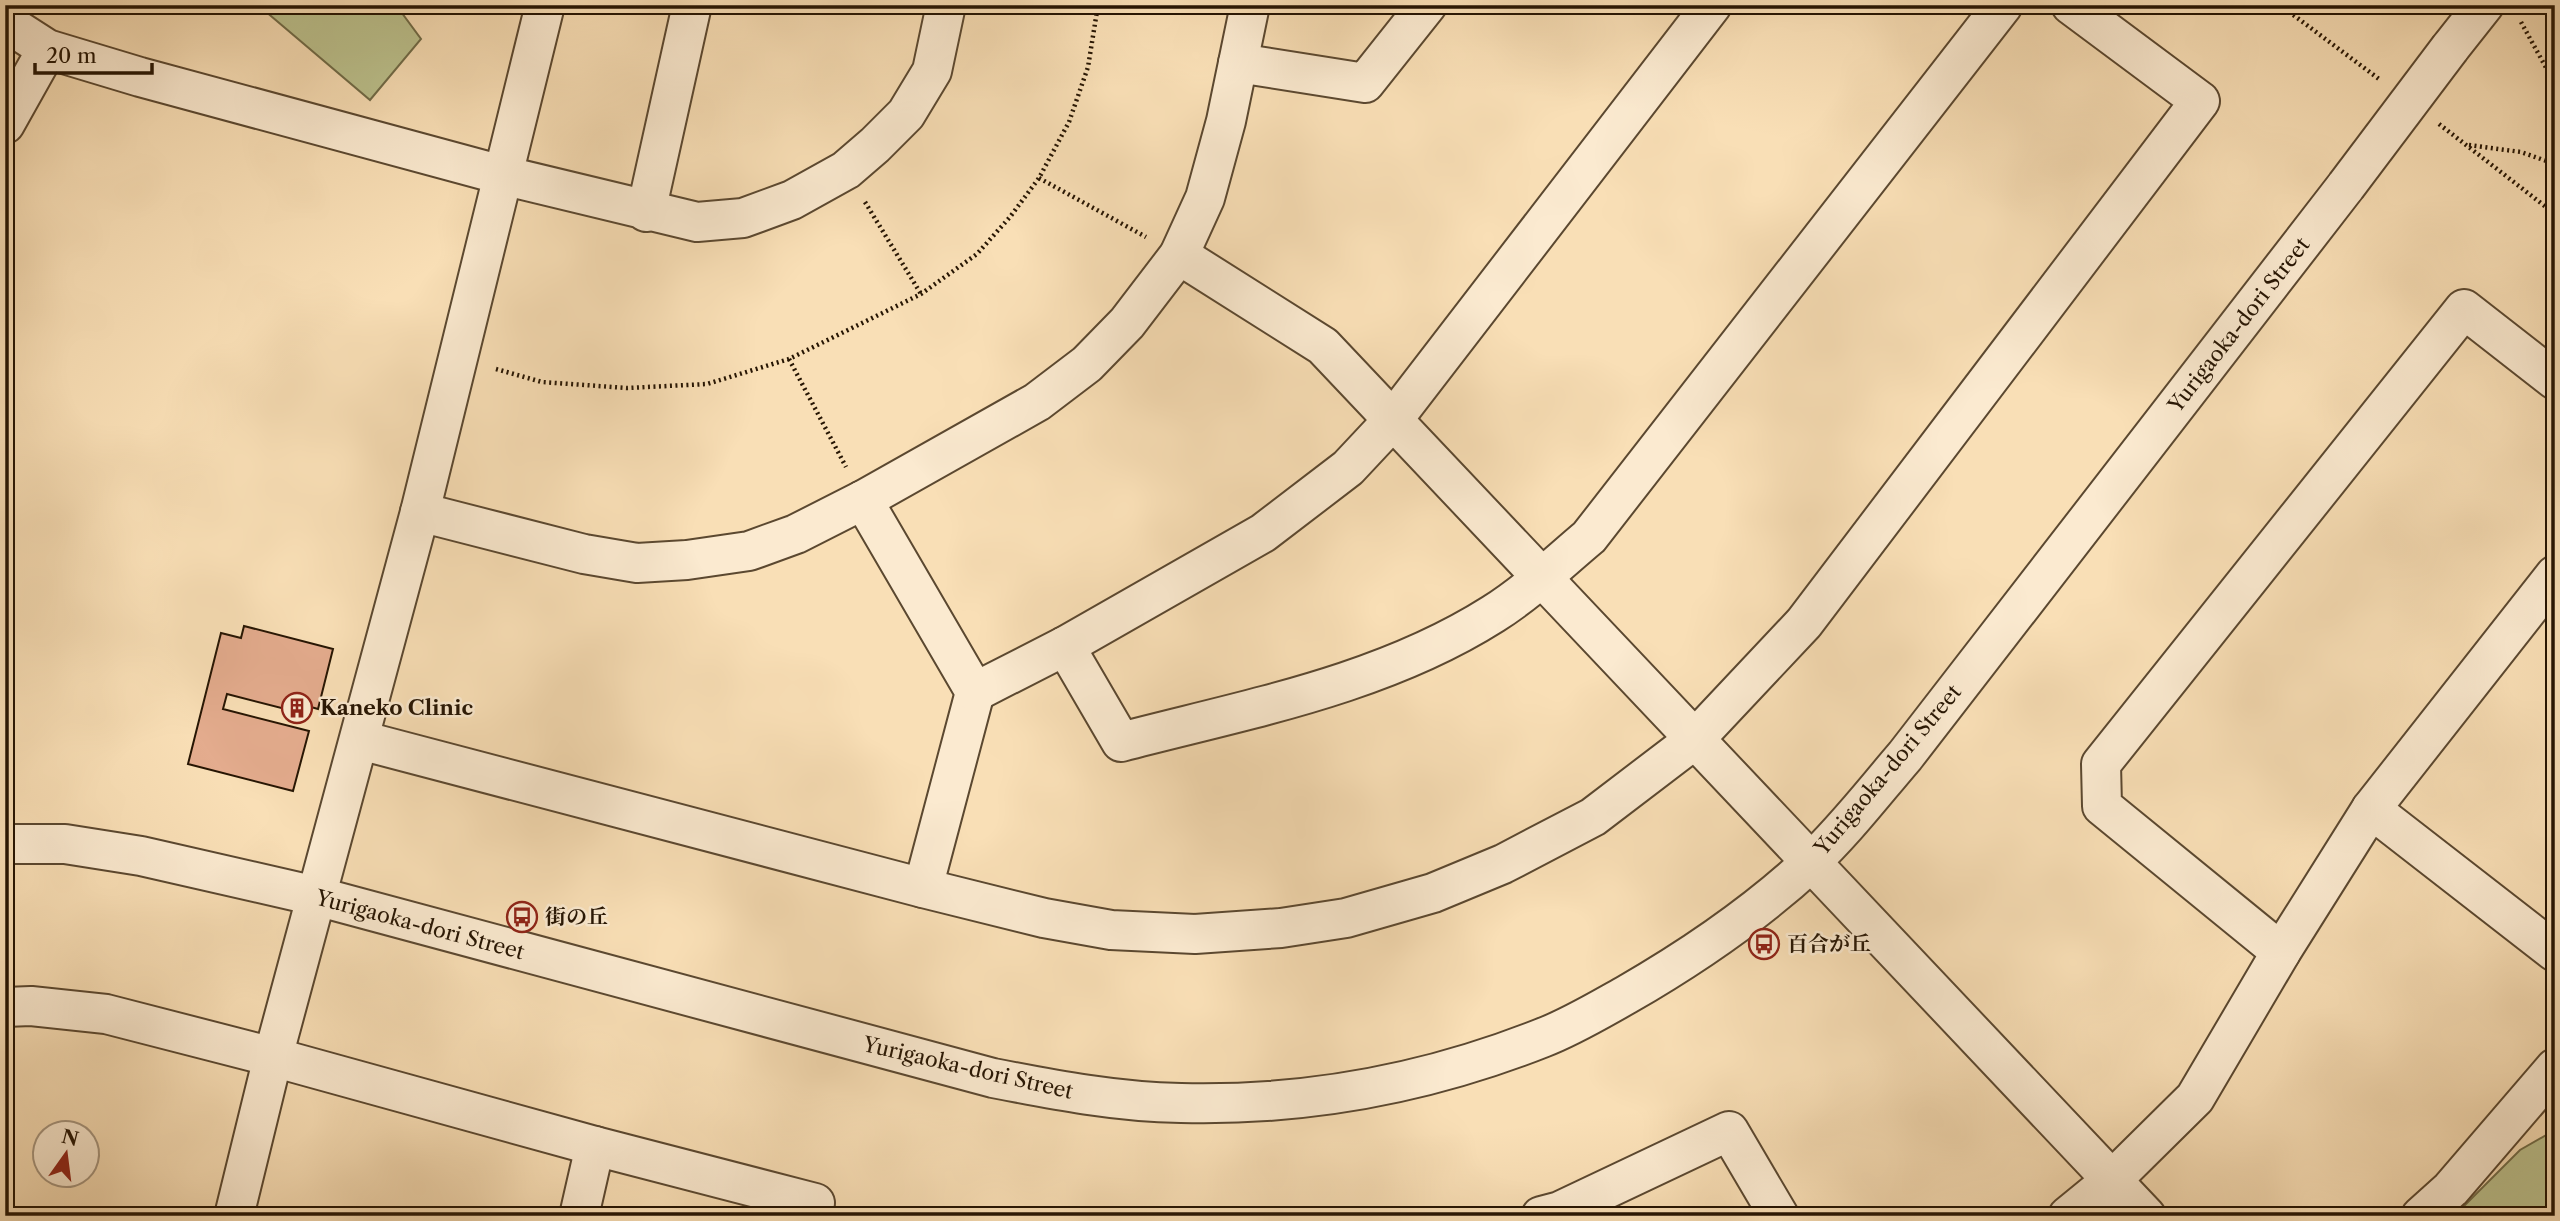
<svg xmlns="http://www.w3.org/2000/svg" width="2560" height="1221" font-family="'Libre Caslon Text','Noto Serif JP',serif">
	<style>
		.green { fill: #bcc28e; stroke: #716c48; stroke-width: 2 }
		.building { fill: #e4ac8e; stroke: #261503; stroke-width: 2 }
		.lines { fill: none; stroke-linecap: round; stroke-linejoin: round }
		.minor-casing { stroke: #5b4830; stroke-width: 42 }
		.path { stroke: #261503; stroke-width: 4.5; stroke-dasharray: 2 3.5; stroke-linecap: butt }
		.minor { stroke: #fbead0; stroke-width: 38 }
		.minor-bridge-casing { stroke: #5b4830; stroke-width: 42; stroke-linecap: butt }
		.minor-bridge { stroke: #fbead0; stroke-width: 38 }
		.labels { text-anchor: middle; stroke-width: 5; stroke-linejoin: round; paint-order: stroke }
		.street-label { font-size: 21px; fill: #261503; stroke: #fbead0 }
		.poi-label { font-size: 21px; font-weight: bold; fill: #261503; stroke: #fbead0; text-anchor: start }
	</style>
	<rect width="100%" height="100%" fill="#f9dfb6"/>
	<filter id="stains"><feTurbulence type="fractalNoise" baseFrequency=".00286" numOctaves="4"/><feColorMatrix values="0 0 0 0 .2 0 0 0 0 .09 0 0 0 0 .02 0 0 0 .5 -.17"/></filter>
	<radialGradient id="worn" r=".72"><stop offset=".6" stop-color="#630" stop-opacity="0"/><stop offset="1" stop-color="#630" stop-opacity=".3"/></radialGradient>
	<g class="green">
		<polygon points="258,5 396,5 421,39 370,100"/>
		<polygon points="2555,1130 2555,1216 2454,1216 2520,1150"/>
	</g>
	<polygon class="building" points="244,626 333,649 318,709 311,707 309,715 227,694 223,709 309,731 293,791 188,764 221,633 241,638"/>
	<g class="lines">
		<g class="minor-casing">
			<g id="minor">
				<polyline points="5,22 47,49 140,77 502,175 697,222 743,218 792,200 846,170 875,145 906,114 932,71 946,5"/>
				<polyline points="2450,48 2484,5"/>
				<polyline points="1238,63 1365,83 1427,5"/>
				<polyline points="5,124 47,49"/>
				<polyline points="646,212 692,5"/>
				<polyline points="1179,255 1323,346 2146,1216"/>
				<polyline points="863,500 975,692 923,888"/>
				<polyline points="420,512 584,554 637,563 687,560 749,551 796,534 863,500 1037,402 1087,364 1127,323 1179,255 1205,198 1226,121 1250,5"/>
				<path d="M1065 646 1121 742C1247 709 1381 685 1493 614 1528 592 1558 563 1589 537L2003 5"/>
				<polyline points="975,692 1065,646 1263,533 1348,468 1392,421 1712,5"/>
				<polyline points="360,740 923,888 1044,918 1111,930 1195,934 1281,928 1346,918 1433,893 1503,864 1593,817 1694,740 1804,623 2200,101 2071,5"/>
				<polyline points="2371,809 2555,952"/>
				<path d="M5 844H65L141 856 316 896 993 1078C1055 1090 1117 1102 1181 1103 1305 1106 1426 1084 1542 1038 1571 1027 1599 1010 1626 995 1692 957 1755 914 1810 863 1845 830 1874 792 1905 756L2346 186"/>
				<polyline points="2281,952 2102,806 2101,764 2464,309 2555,380"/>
				<polyline points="5,1007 31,1006 106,1014 273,1057 595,1146 815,1203"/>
				<polyline points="234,1216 273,1057 420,512 545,5"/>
				<polyline points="579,1216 595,1146"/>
				<polyline points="1541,1216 1560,1211 1729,1131 1779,1216"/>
				<polyline points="2068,1216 2112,1180 2195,1098 2281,952 2371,809 2555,575"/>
				<polyline points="2421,1216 2451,1189 2555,1068"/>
			</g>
		</g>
		<g class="path">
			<polyline points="2280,5 2379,79"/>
			<polyline points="2521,22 2555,84"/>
			<polyline points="2439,124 2555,214"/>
			<polyline points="2469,145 2521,152 2555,164"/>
			<polyline points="1039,178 1146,237"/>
			<polyline points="865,202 921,294"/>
			<polyline points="789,359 846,467"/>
			<polyline points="496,369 542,382 627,388 707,384 789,359 921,294 977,254 1010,217 1039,178 1069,122 1088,67 1098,5"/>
		</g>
		<use href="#minor" class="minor"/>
		<g class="minor-bridge-casing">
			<polyline id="minor-bridge" points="2346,186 2450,48"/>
		</g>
		<use href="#minor-bridge" class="minor-bridge"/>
	</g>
	<defs>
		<g id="building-ring" transform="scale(1.575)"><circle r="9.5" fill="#fbead0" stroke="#8f2418" stroke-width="1.5"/><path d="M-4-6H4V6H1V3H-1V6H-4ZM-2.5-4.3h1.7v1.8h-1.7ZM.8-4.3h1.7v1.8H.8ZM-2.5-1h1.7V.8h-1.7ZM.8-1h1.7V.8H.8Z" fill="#8f2418"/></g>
		<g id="bus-ring" transform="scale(1.575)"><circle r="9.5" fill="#fbead0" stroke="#8f2418" stroke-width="1.5"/><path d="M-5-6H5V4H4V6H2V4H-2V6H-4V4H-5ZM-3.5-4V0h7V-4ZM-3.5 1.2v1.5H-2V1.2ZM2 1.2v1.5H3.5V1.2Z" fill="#8f2418"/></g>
	</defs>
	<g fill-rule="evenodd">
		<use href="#building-ring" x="297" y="708"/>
		<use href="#bus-ring" x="522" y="917"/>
		<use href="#bus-ring" x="1764" y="944"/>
	</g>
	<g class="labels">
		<g class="street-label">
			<text transform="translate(2239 325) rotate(-52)" y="7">Yurigaoka-dori Street</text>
			<text transform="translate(1888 770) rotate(-50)" y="7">Yurigaoka-dori Street</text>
			<text transform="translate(420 925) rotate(15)" y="7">Yurigaoka-dori Street</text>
			<text transform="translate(968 1068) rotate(13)" y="7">Yurigaoka-dori Street</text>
		</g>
		<g class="poi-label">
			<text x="320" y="715">Kaneko Clinic</text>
			<text x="545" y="924">街の丘</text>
			<text x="1787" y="951">百合が丘</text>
		</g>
	</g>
	<rect width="2560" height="1221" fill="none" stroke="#f9dfb6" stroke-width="28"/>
	<rect x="7" y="7" width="2546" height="1207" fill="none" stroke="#261503" stroke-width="3.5"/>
	<rect x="14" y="14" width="2532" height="1193" fill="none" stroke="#261503" stroke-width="2"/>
	<g transform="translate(66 1154) rotate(14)"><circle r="33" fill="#fbead0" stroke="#a6957e" stroke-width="2"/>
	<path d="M0-5L12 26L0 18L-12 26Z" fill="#8f2418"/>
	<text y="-10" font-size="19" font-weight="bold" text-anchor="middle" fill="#261503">N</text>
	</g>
	<path d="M35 63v10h117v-10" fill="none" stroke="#261503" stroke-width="3.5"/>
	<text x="46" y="63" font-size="21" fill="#261503" stroke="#fbead0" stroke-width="5" paint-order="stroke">20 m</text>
	<rect width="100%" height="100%" filter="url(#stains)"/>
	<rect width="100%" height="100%" fill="url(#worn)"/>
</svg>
